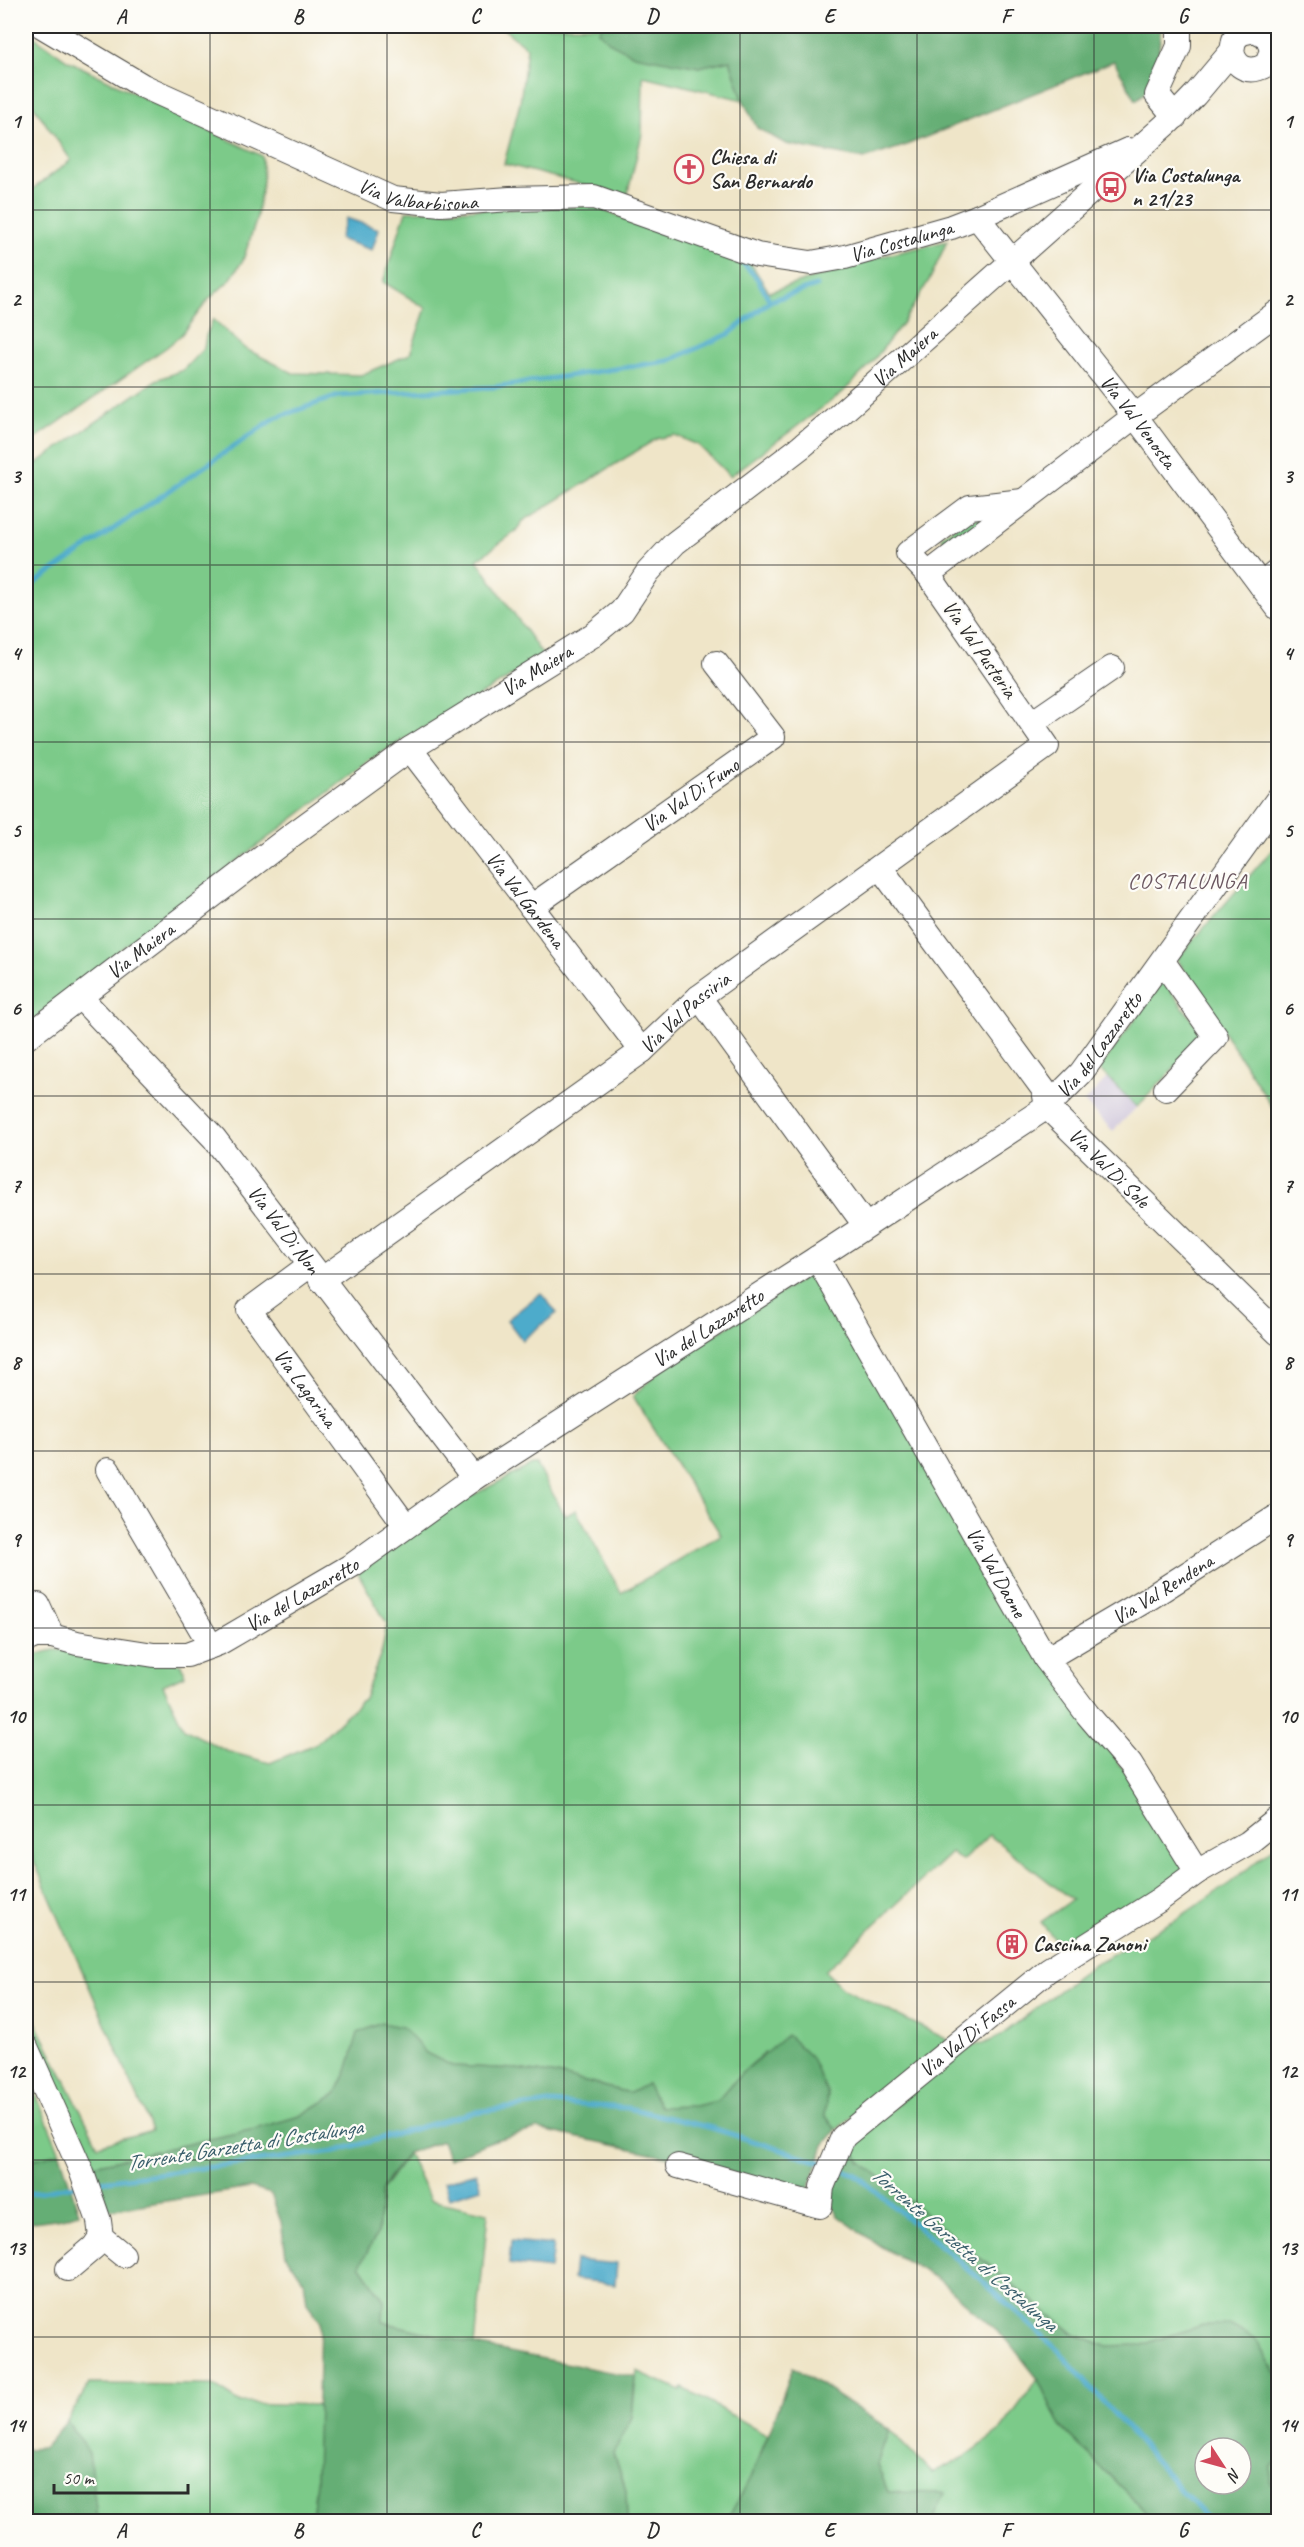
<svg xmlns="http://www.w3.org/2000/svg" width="1304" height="2547" font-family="Caveat,sans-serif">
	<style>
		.industrial { fill: #c9bfd7 }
		.green { fill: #7cca89; stroke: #547a5a; stroke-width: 1.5 }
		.forest { fill: #65ae75; stroke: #486c50; stroke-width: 1.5; fill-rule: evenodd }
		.water { fill: #4dabcb; stroke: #3c6b7b; stroke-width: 1.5 }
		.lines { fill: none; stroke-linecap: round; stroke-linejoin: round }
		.stream { stroke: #4dabcb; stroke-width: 5 }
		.minor-casing { stroke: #484743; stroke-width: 26 }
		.minor { stroke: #fff; stroke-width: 24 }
		.grid { fill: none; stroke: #2b2b2b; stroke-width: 1.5; stroke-opacity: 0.55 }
		.labels { text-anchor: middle; stroke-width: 4.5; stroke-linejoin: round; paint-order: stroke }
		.poi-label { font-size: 21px; font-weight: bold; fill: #2b2b2b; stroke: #fdfcf7; text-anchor: start }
		.street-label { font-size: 21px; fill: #2b2b2b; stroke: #fdfcf7 }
		.neighbourhood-label { font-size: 22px; letter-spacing: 1.5px; fill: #6b5760; stroke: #fdfcf7 }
		.water-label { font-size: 22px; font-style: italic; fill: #395e6b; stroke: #fdfcf7 }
		.neatline { fill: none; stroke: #2b2b2b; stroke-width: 2 }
		.grid-label { font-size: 20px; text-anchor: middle; font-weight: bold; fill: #2b2b2b }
	</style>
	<rect width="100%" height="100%" fill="#fdfcf7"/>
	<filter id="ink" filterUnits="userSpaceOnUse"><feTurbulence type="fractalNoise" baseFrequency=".0167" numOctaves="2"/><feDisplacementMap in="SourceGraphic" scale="12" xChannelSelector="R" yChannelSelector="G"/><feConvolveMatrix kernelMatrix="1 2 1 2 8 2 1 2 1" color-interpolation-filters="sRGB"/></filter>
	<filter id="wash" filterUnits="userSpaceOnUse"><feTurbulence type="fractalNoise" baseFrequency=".008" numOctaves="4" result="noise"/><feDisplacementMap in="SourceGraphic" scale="24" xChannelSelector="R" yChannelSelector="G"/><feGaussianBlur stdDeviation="1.35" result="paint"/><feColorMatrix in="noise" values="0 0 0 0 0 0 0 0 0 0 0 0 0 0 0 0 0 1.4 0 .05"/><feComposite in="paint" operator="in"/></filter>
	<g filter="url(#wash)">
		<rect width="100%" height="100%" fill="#efe5c8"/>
		<polygon class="industrial" points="1107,1078 1137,1107 1113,1131 1084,1102"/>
		<g class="green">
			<polygon points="500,26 602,26 599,32 698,67 730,60 743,100 643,76 642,134 627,196 504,164 520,103 527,48"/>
			<polygon points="26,31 67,60 262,156 263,180 256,221 243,260 230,280 209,299 181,335 167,347 26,445 26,194 71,160 28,98 26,99"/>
			<polygon points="591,206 750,262 769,292 883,256 947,241 931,277 904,321 870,365 842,393 730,476 698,445 674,435 656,439 523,521 515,532 477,560 544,657 376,756 117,952 26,1028 26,471 156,380 183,370 204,348 206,336 213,319 244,348 293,373 361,375 410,354 426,308 383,282 406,211"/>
			<polygon points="991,517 948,547 941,537 964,520"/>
			<polygon points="1278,843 1278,1116 1177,959"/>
			<polygon points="1163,980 1205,1037 1137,1107 1099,1069"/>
			<polygon points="818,1274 1117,1760 1187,1862 1182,1878 1063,1950 1041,1922 1072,1900 989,1835 962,1861 951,1853 825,1971 842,1988 948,2040 836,2130 825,2115 827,2092 764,2053 741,2074 717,2101 695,2106 660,2107 630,2093 557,2075 516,2069 452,2066 426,2053 402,2027 347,2071 336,2094 300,2116 255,2129 94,2165 26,2030 26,2003 98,2145 152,2130 26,1843 26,1657 54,1650 72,1650 182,1664 185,1675 163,1685 184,1729 226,1751 270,1763 317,1743 364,1698 382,1650 387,1624 358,1573 467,1498 532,1465 537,1465 565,1516 576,1510 621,1593 721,1535 633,1396 663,1368 807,1276"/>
			<polygon points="1278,1844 1278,2377 1257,2341 1202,2325 1142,2345 1105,2346 1073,2333 860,2161 850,2145 965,2046 984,2044 1000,2036 1094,1964 1175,1920 1230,1883"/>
			<polygon points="26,2070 60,2153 26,2161"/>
			<polygon points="408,2153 430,2200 488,2213 475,2345 383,2322 384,2300 360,2265 378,2232 382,2189"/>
			<polygon points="637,2371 681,2391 683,2388 768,2435 742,2498 725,2521 627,2521 626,2491 614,2453 632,2417"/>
			<polygon points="1038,2379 1060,2426 1155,2521 933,2521 944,2494 888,2492 877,2464 889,2429 932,2473 966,2456 1000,2431"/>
			<polygon points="89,2384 213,2385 241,2403 319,2405 316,2481 312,2521 96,2521 96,2509 67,2421"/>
			<polygon points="1278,2460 1278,2491 1270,2483 1271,2468"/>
		</g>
		<g class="forest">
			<path d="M602 26H1161C1158 53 1161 83 1136 100L1114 61 904 146 864 159 786 144 757 128 743 100 730 60 699 67 634 55 612 44 599 32Z"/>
			<polygon points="381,2023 402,2027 426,2053 452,2066 516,2069 557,2075 630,2093 647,2084 660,2107 695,2106 717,2101 741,2074 787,2035 810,2056 827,2092 825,2115 836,2130 824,2145 808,2193 679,2159 538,2129 491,2141 449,2159 442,2141 408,2153 389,2177 382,2189 378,2232 360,2265 384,2300 383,2322 475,2345 635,2377 632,2417 614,2453 626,2491 627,2522 312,2521 316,2481 320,2321 307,2303 304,2281 286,2255 281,2222 271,2194 251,2188 108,2210 94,2165 255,2129 300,2116 336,2094 347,2071 358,2033"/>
			<path d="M850 2145 860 2161 1073 2333 1105 2346 1142 2345 1202 2325H1230L1257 2341 1278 2377V2460L1271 2468 1270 2483 1278 2491V2521H1155L1060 2426 1038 2379 1008 2341 938 2279 880 2246 838 2216 832 2204V2193ZM1205 2448H1241V2484H1205Z"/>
			<polygon points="60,2153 79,2213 63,2218 26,2223 26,2161"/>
			<path d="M793 2367 889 2429 877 2464 888 2492 945 2493 933 2521H725C757 2475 774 2419 793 2367Z"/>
			<polygon points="67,2421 89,2453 96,2509 96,2521 26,2521 26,2449 44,2448"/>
		</g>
		<g class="water">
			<polygon points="346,218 379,229 372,250 339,239"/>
			<polygon points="541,1293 557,1313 522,1340 507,1320"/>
			<polygon points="476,2173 481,2188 449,2198 444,2182"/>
			<polygon points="511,2241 553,2245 550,2269 509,2264"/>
			<polygon points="575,2260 617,2264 615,2284 573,2279"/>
		</g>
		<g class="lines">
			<g class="stream">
				<polyline points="741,261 757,278 770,301"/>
				<polyline points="26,589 275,418 338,396 494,387 668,361 729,334 770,301 816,286"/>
				<polyline points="837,2168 855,2174 980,2279 1060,2352 1203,2515 1211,2522"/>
				<polyline points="92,2182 336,2151 474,2112 550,2103 628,2108 712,2128 826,2164"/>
				<polyline points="26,2194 80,2184"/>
			</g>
		</g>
	</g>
	<g filter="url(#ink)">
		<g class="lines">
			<g class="minor-casing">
				<g id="minor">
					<path id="s1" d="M42 26 143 86 393 199 441 204 510 199 594 197 757 255 811 263 845 257 951 227 977 217 1135 416 1278 608"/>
					<path d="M1232 51C1236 69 1250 74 1266 65L1272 51 1265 26"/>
					<polyline points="1175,117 1157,95 1179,46 1179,26"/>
					<polyline points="977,217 1128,150"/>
					<polyline points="928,574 908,553 970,507 1023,501"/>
					<polyline points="1261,585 1278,571"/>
					<polyline points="1032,723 1112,668"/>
					<path id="s2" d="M410 749 642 1051"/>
					<path id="s3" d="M880 867 1044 1090 1047 1107 1278 1333"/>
					<path id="s4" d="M531 907 773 737 716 663"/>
					<polyline points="1163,962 1216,1037 1166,1089"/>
					<path id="s5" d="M80 997 214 1138 474 1478"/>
					<polyline points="699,997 865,1225"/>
					<path id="s6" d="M26 1038 292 835 410 749 593 635 622 611 648 572 675 543 801 447 838 416 1170 121 1195 95 1232 51 1234 40 1241 33 1255 30 1268 37"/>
					<path id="s7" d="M817 1258 1046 1659 1088 1715 1130 1764 1197 1872"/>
					<path id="s8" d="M310 1265 249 1310 406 1526"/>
					<path id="s9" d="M321 1280 642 1051 699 997 1047 746 928 574 1135 416 1278 312"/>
					<polyline points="108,1470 211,1646"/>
					<polyline points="38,1605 52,1636"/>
					<path id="s10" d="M26 1640 35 1636H52L77 1643 154 1655H187L219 1643 354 1564 474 1478 817 1258 1047 1107 1081 1073 1278 799"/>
					<path id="s11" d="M1046 1659 1151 1597 1278 1516"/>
					<polyline points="26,2047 81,2170 99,2221 101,2237 123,2255"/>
					<path id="s12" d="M678 2166 820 2206 822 2187 843 2137 1048 1970 1159 1900 1197 1872 1248 1843 1278 1819"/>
					<polyline points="68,2269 94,2247 101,2237"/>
				</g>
			</g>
			<use href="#minor" class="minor"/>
		</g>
	</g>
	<path class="grid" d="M210 26V2522M387 26V2522M564 26V2522M740 26V2522M917 26V2522M1094 26V2522M26 210H1278M26 387H1278M26 565H1278M26 742H1278M26 919H1278M26 1096H1278M26 1274H1278M26 1451H1278M26 1628H1278M26 1805H1278M26 1982H1278M26 2160H1278M26 2337H1278"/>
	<defs>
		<g id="church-ring" transform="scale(1.5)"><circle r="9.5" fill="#fdfcf7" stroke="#d1495b" stroke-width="1.5"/><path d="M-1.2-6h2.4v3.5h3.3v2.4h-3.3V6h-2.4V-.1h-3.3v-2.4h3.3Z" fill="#d1495b"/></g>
		<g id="bus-ring" transform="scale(1.5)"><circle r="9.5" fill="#fdfcf7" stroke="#d1495b" stroke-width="1.5"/><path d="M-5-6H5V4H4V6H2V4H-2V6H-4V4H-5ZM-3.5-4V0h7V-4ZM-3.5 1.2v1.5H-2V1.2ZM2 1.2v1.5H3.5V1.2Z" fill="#d1495b"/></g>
		<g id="building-ring" transform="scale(1.5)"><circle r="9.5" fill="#fdfcf7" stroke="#d1495b" stroke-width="1.5"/><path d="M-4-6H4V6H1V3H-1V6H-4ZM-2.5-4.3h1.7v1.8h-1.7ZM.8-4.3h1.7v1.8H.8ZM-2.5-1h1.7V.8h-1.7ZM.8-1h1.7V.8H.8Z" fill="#d1495b"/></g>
	</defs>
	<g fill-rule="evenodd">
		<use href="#church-ring" x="689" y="169"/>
		<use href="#bus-ring" x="1111" y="187"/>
		<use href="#building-ring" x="1012" y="1944"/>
	</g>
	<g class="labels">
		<g class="poi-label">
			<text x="710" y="164">Chiesa di<tspan x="710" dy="24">San Bernardo</tspan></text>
			<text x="1132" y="182">Via Costalunga<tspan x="1132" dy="24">n 21/23</tspan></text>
			<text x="1033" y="1951">Cascina Zanoni</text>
		</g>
		<g class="street-label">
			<text dy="7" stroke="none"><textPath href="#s1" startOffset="416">Via Valbarbisona</textPath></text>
			<text dy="7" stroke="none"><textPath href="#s1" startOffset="914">Via Costalunga</textPath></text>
			<text dy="7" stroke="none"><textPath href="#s6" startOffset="1116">Via Maiera</textPath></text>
			<text dy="7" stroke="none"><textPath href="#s1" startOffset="1254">Via Val Venosta</textPath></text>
			<text transform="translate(980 649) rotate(55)" y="7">Via Val Pusteria</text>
			<text dy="7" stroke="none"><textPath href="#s6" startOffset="630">Via Maiera</textPath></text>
			<text dy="7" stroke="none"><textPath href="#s4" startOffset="195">Via Val Di Fumo</textPath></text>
			<text dy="7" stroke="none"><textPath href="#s2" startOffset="190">Via Val Gardena</textPath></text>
			<text dy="7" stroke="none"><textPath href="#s6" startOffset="144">Via Maiera</textPath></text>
			<text dy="7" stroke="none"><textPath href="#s9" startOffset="452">Via Val Passiria</textPath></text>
			<text dy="7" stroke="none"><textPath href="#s10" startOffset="1266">Via del Lazzaretto</textPath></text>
			<text dy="7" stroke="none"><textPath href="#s3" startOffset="381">Via Val Di Sole</textPath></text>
			<text dy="7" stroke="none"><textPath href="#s5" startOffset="310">Via Val Di Non</textPath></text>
			<text dy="7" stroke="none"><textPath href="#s10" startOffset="780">Via del Lazzaretto</textPath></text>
			<text dy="7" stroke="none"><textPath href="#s8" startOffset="172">Via Lagarina</textPath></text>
			<text dy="7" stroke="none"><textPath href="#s7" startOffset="362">Via Val Daone</textPath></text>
			<text dy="7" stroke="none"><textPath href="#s11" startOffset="136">Via Val Rendena</textPath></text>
			<text dy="7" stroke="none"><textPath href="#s10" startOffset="294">Via del Lazzaretto</textPath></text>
			<text dy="7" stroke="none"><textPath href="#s12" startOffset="381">Via Val Di Fassa</textPath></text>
		</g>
		<g class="neighbourhood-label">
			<text x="1188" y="888">COSTALUNGA</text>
		</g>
		<g class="water-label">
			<text transform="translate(244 2144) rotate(-9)" y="8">Torrente Garzetta di Costalunga</text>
			<text transform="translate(965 2248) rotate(41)" y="8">Torrente Garzetta di Costalunga</text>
		</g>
	</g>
	<rect width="1304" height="2547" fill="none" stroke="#fdfcf7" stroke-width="66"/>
	<g transform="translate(1223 2466) rotate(126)"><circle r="28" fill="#fdfcf7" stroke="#a9a8a5" stroke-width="1.5"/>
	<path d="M0-4.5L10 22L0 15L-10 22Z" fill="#d1495b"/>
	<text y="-9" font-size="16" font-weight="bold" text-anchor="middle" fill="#2b2b2b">N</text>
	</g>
	<path d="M54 2484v9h134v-9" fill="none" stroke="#2b2b2b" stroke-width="3"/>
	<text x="63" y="2484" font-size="18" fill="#2b2b2b" stroke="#fdfcf7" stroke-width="4.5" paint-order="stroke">50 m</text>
	<rect x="33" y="33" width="1238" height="2481" class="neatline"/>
	<g class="grid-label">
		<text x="121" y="23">A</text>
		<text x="298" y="23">B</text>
		<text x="475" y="23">C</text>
		<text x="652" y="23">D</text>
		<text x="829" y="23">E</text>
		<text x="1006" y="23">F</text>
		<text x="1183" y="23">G</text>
		<text x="16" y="128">1</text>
		<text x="1288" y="128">1</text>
		<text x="16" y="306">2</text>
		<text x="1288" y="306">2</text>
		<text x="16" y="483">3</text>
		<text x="1288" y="483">3</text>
		<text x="16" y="660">4</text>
		<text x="1288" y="660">4</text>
		<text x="16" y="837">5</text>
		<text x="1288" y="837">5</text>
		<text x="16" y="1015">6</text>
		<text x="1288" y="1015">6</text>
		<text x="16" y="1192">7</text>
		<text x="1288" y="1192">7</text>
		<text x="16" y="1369">8</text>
		<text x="1288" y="1369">8</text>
		<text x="16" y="1546">9</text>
		<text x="1288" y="1546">9</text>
		<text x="16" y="1723">10</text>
		<text x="1288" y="1723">10</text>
		<text x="16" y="1901">11</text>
		<text x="1288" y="1901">11</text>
		<text x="16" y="2078">12</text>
		<text x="1288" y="2078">12</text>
		<text x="16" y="2255">13</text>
		<text x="1288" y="2255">13</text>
		<text x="16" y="2432">14</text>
		<text x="1288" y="2432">14</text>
		<text x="121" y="2537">A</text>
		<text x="298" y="2537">B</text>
		<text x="475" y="2537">C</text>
		<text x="652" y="2537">D</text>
		<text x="829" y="2537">E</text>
		<text x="1006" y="2537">F</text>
		<text x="1183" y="2537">G</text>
	</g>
</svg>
